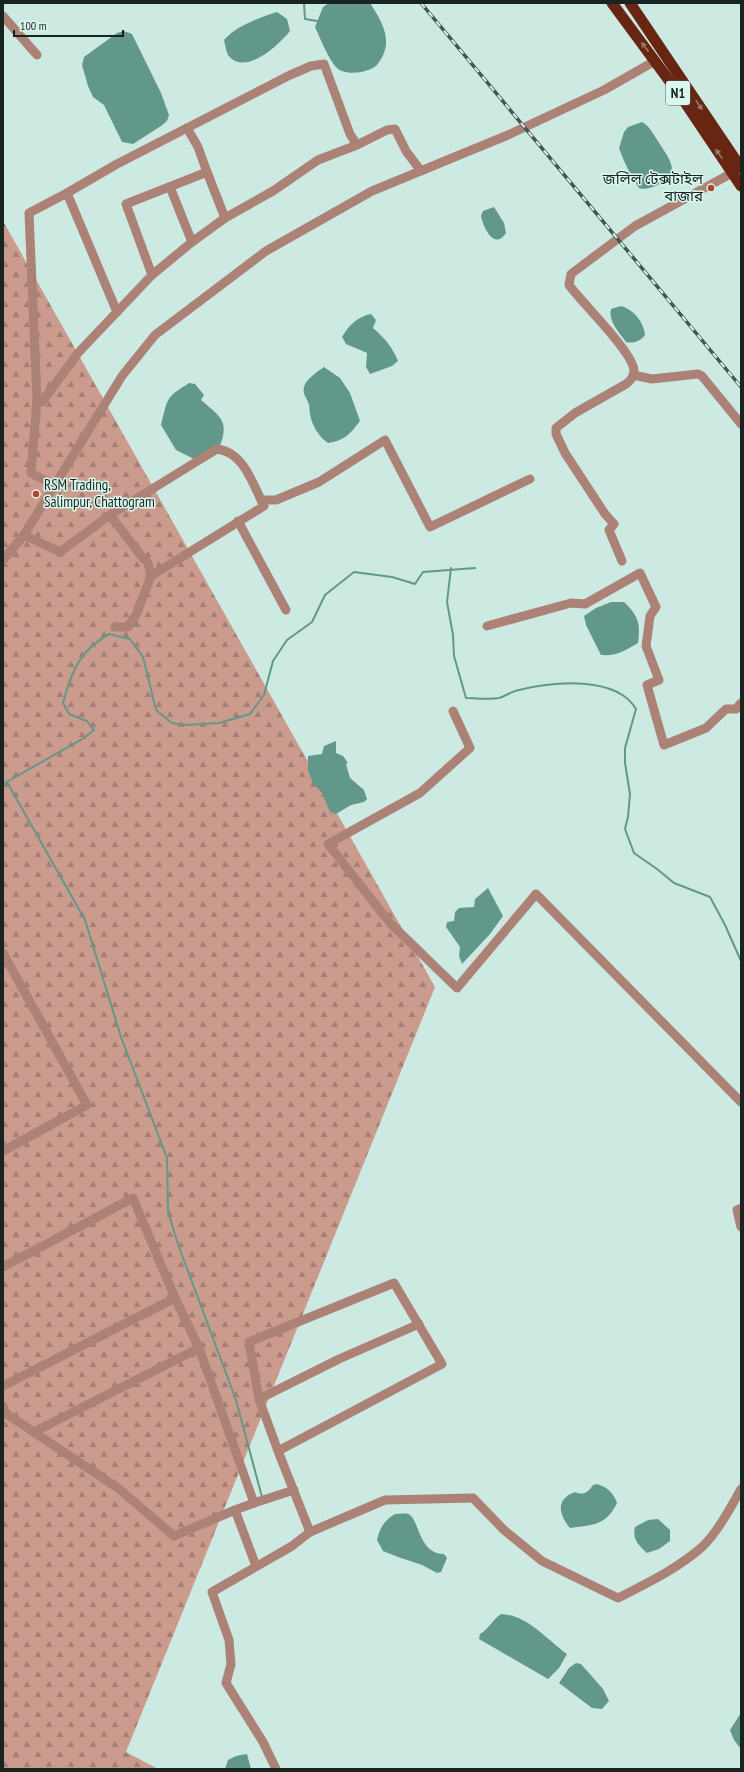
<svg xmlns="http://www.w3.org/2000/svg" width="744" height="1772" font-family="'PT Sans Narrow','Noto Sans Bengali',sans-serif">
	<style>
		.forest { fill: url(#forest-firs) }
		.water { fill: #62988a }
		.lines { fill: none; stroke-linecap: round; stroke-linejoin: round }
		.stream { stroke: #62988a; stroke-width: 2 }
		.minor { stroke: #ac8277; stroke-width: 9 }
		.trunk { stroke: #682612; stroke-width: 11 }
		.rail-casing { stroke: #455550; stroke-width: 3.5 }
		.rail { stroke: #daf7ef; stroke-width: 2; stroke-dasharray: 6; stroke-linecap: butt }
		.oneway { fill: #967a6a }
		.poi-dot { fill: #ae4527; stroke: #daf7ef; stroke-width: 1.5 }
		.labels { text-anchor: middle; stroke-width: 3; stroke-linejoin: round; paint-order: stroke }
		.shield { fill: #daf7ef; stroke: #53635f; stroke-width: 1 }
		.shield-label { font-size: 14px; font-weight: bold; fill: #192421 }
		.poi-label { font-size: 15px; fill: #192421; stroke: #daf7ef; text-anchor: end }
	</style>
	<defs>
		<pattern id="forest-firs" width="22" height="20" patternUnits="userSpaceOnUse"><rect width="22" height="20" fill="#cb9b8e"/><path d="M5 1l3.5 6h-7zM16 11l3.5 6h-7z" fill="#a47e74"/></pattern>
	</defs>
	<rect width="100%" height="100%" fill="#cdeae2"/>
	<polygon class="forest" points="3,221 435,987 126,1752 158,1769 3,1769"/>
	<g class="water">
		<path d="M329 3H370C377 14 387 29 386 43 386 50 382 59 377 65 369 73 345 76 337 68 329 60 320 38 315 27L323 7Z"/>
		<path d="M277 12 287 19 290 31C279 45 245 77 228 55 226 51 225 44 224 40 237 25 259 18 277 12Z"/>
		<polygon points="124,31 132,34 161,93 169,115 167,121 161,126 133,144 122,142 104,105 93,97 88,86 82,65 84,57 117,33"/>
		<path d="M642 122C650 126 653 134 658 141 666 155 682 171 663 182 657 186 649 189 642 189L639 188 632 177 624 161 619 148 624 132 628 127Z"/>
		<path d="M494 207 504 223 506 233C494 251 483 227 481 216L483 211Z"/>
		<path d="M621 306C633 309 644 322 645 335 641 341 633 344 626 342 620 333 608 322 611 309Z"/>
		<path d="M371 314 376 320 373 328C384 337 393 348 398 361L392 366 370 374 366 367 367 353 346 344 342 337C349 325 357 317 371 314Z"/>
		<path d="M324 367 340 378 350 393 360 421C350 434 344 441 328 443 319 437 312 426 310 414 309 411 310 408 309 405 308 399 302 395 304 387 306 379 317 372 324 367Z"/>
		<path d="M189 383 195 384 204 395 201 400C219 416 230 420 220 446L194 459 176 450 161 425C168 398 165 398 189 383Z"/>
		<path d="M611 602H624C638 615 641 624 638 643 624 651 618 656 601 655L586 625 584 616 596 608Z"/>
		<polygon points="336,741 336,753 343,756 348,763 346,764 350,778 364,790 367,799 364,802 351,805 336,814 330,812 322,793 313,783 308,770 308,756 322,754 324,746"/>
		<polygon points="488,888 503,916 490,934 462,964 459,956 460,947 446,927 447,922 454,921 455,912 459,908 474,907 475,899"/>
		<path d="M597 1484C608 1488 613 1492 617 1503 606 1526 592 1525 570 1528 559 1515 555 1499 575 1492 584 1496 588 1492 593 1485Z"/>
		<path d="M395 1514C399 1514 405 1513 408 1514 419 1517 418 1554 444 1554L447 1558 441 1572 437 1573 422 1565 398 1557 383 1551 377 1540C380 1527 384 1521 395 1514Z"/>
		<path d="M658 1519 670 1530V1541L659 1549 647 1553C638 1545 632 1539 635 1527L648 1520Z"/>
		<path d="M501 1614C528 1615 547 1640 567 1654L559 1668 548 1679 479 1639 480 1634C490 1628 492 1620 501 1614Z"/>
		<polygon points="576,1663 581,1664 603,1689 609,1701 602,1709 592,1708 559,1683 569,1668"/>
		<polygon points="741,1713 741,1749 734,1740 730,1730"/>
		<polygon points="247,1754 251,1769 225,1769 228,1760 236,1756"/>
	</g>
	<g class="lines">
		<g class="stream">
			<polyline points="304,3 305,19 317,21"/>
			<path d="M451 568 447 602 453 635 454 656 466 698C476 698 489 700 499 698 506 696 512 691 519 690 552 682 616 675 636 709L625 748V763L630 794 628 817 625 829 634 853 657 869 674 883 710 897 725 925 741 961"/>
			<polyline points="7,782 85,920 121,1037 167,1158 168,1212 179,1247 236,1400 262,1497"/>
			<path d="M3 784 84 738 94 730 87 721 69 714 63 703C71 672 80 650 109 634L130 639 143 657 156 710 172 723 186 725 219 723 250 714 264 695 273 661 287 640 312 622 325 595 354 572 392 577 415 584 423 572 475 568"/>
		</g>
		<g class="minor">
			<polyline points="3,16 37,55"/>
			<polyline points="207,172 198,147 187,128 290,75 311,66 324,64 350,134 357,145"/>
			<polyline points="170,187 192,242"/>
			<polyline points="67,193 117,164 187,128"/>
			<polyline points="152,275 126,204 207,172 225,218"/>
			<polyline points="633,375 652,379 698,374 702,376 741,424"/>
			<polyline points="37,400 29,213 67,193 117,312"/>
			<polyline points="54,485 31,473 37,400 42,402 78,353 152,275 192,242 225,218 273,191 318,160 357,145 387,130 395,129 406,151 421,171"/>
			<polyline points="261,500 276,500 319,482 385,440 430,527 530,479"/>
			<polyline points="110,515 142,557 148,563 151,576 136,615 128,627 115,627"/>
			<polyline points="238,521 286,610"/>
			<path d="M24 535 60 552 110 515 217 449C244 452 253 485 264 506L151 576"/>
			<polyline points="3,560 24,535 122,376 155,335 266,251 372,191 508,135 604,90 655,61"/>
			<path d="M622 561 609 530 614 524 605 514 565 453 556 434V428L575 413 626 384C630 381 634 377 634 371 634 353 582 303 569 285L571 274 635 226 732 173"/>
			<polyline points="487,626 571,603 585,604 640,573 656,607 650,616 646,646 659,680 647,685 664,745 706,728 726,709 736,709 741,703"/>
			<polyline points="453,711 470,748 420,793 328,844 390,923 457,988 536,894 741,1102"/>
			<polyline points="3,953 87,1105 3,1151"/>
			<polyline points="741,1208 737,1210 741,1227"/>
			<polyline points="3,1267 133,1198 175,1298 199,1348 254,1503 235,1510 256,1566"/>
			<polyline points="3,1386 175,1298"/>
			<polyline points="259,1399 339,1359 419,1324"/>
			<polyline points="3,1409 8,1415 118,1488 174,1536 235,1510"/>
			<polyline points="34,1432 199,1348"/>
			<path d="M278 1451 259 1399 249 1342 394 1283 442 1364 278 1451 310 1532 385 1500 473 1498 504 1530 542 1561 618 1598C647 1583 677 1569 702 1547 717 1533 731 1507 741 1489"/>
			<polyline points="254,1503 294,1490"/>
			<polyline points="276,1769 263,1742 226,1683 231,1664 229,1640 212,1592 292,1546 310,1532"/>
		</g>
		<g class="trunk">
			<polyline points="612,3 682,98 741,186"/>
			<polyline points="630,3 741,168"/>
		</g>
		<g class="rail-casing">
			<polyline id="rail" points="421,3 741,387"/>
		</g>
		<use href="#rail" class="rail"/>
	</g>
	<defs><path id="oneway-solid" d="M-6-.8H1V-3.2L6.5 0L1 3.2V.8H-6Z"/></defs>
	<g class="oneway">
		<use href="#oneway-solid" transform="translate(645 47) rotate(-127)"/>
		<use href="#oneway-solid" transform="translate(699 105) rotate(57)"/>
		<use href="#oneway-solid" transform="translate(719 154) rotate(-125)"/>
	</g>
	<g class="poi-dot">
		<circle cx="711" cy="188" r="4"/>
		<circle cx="36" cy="494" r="4"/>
	</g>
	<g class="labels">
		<rect class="shield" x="666" y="81" width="24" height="24" rx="3"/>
		<g class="shield-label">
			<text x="678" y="98">N1</text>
		</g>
		<g class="poi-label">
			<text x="703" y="184">জলিল টেক্সটাইল<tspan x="703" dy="17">বাজার</tspan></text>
			<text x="44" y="490" text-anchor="start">RSM Trading,<tspan x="44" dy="17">Salimpur, Chattogram</tspan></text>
		</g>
	</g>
	<rect width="744" height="1772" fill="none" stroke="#192421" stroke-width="8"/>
	<path d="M14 30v6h109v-6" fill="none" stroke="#192421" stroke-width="2"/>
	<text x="20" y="30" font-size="12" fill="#192421" stroke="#daf7ef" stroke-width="3" paint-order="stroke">100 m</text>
</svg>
